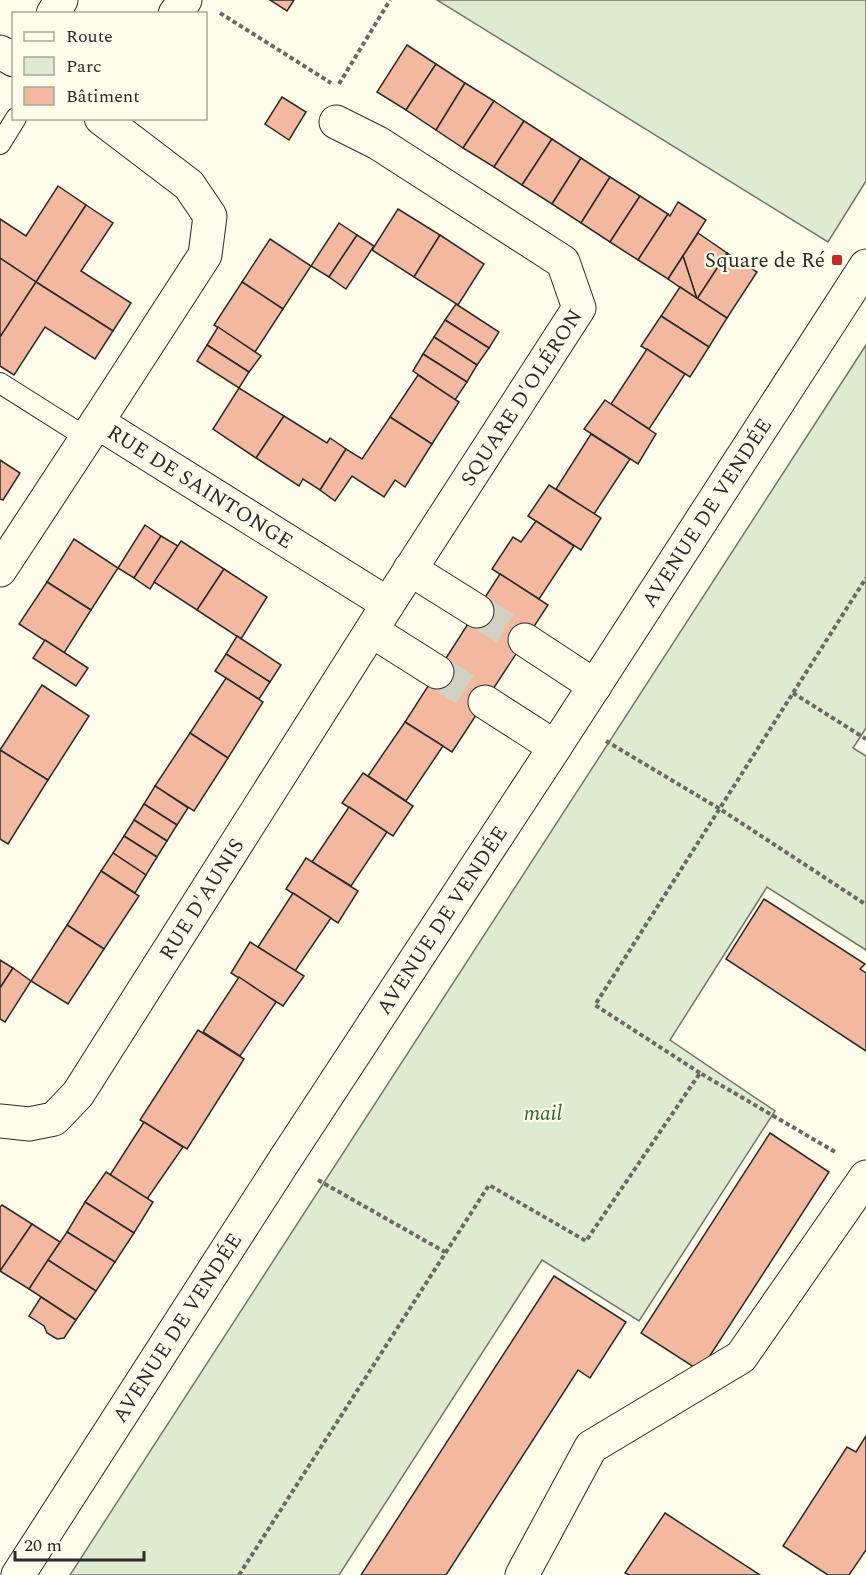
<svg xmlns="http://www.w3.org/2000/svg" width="866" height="1575" font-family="Spectral,serif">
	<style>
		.green { fill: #deebd1; stroke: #74746e; stroke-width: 1.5 }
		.building { fill: #f2b8a0; stroke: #2b2b2b; stroke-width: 1.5 }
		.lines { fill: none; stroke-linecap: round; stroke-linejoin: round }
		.minor-tunnel { stroke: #d3d1c4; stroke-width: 33; stroke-dasharray: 33 16; stroke-linecap: butt }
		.service-casing { stroke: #2b2b2b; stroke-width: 22 }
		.minor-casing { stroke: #2b2b2b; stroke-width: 35 }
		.path { stroke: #6a6964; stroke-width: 4; stroke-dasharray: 4.5 3; stroke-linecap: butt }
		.service { stroke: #fdfbea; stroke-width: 20 }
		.minor { stroke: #fdfbea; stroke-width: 33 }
		.poi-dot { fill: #c62828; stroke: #fdfbea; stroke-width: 2 }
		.labels { text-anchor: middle; stroke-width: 4.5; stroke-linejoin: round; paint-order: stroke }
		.poi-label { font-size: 21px; fill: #2b2b2b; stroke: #fdfbea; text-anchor: end }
		.street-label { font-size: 21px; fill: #2b2b2b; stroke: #fdfbea }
		.park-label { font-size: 21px; font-style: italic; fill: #34623c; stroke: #fdfbea }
	</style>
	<rect width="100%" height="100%" fill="#fdfbea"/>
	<g class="green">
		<polygon points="437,0 866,0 866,181 828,242"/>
		<polygon points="866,345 866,728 853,748 866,756 866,950 767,887 670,1040 775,1111 639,1321 542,1260 339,1575 70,1575"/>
	</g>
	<g class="building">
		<polygon points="270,0 294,0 287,11"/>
		<polygon points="407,45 436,64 406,110 377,92"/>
		<polygon points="436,64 465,83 436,130 406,110"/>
		<polygon points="465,83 494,101 463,148 436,130"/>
		<polygon points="282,97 306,112 289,140 265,124"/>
		<polygon points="494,101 524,121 494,167 463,148"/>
		<polygon points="524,121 552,139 522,185 494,167"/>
		<polygon points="552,139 581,158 552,204 522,185"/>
		<polygon points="581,158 610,177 581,223 552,204"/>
		<polygon points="610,177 640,196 610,242 581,223"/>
		<polygon points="58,186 86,205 36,282 0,258 0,219 26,236"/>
		<polygon points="640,196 668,214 638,260 610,242"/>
		<polygon points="678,202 706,220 668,279 638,260 668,214 670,216"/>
		<polygon points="86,205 113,223 81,271 131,303 113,331 36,282"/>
		<polygon points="398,209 440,235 414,277 372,250"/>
		<polygon points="339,223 357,235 329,277 311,266"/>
		<polygon points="698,233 727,253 697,299 683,256"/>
		<polygon points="357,235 374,246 346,289 329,277"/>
		<polygon points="440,235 484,264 458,305 414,277"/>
		<polygon points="270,239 311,266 283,309 242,282"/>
		<polygon points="727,253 757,272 727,318 697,299"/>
		<polygon points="683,256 697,299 668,279"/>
		<polygon points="0,258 36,282 0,337"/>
		<polygon points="36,282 113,331 95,359 45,327 14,375 0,366 0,337"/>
		<polygon points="242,282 283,309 255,352 214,325"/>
		<polygon points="680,287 727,318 709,347 661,316"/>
		<polygon points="456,304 499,332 489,348 445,320"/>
		<polygon points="661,316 709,347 690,377 641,346"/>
		<polygon points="445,320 489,348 477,365 434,337"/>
		<polygon points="218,327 261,356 249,372 207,345"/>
		<polygon points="434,337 477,365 467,382 423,354"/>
		<polygon points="207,345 249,372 239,388 197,361"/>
		<polygon points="647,349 685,374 649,429 611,404"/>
		<polygon points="423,354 467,382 455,400 413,371"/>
		<polygon points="418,375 459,402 432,444 390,417"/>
		<polygon points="239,388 284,416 256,458 213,429"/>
		<polygon points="605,400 656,434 638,464 584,429"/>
		<polygon points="284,416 327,443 330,438 346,449 320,490 303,479 299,486 256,458"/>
		<polygon points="390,417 432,444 405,487 395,480 384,497 352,476 335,501 320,490 346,449 362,459"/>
		<polygon points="591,434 630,459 594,514 556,489"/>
		<polygon points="0,460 20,473 3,500 0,499"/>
		<polygon points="549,485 601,518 581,550 528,516"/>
		<polygon points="536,521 574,546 539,599 492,569 513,537 521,542"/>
		<polygon points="145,525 161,536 134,578 118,568"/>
		<polygon points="161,536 178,546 150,589 134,578"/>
		<polygon points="74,539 118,568 91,610 47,582"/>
		<polygon points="181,541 224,569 197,610 154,582"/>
		<polygon points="224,569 267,597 241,639 197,610"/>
		<polygon points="500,574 548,605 452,752 405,722"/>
		<polygon points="47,582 91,610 64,653 19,624"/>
		<polygon points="237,636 281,665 270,682 226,654"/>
		<polygon points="45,640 88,668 76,686 33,658"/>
		<polygon points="226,654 270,682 259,699 215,671"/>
		<polygon points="226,678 263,702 228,758 190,733"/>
		<polygon points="42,685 89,716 48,780 0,750"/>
		<polygon points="405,722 443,746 406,801 368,776"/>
		<polygon points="190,733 228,758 194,811 155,786"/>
		<polygon points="0,750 48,780 8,844 0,839"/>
		<polygon points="363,773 413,806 393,836 342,803"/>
		<polygon points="155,786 188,808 177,825 144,804"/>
		<polygon points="144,804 177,825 167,841 134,820"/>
		<polygon points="349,807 387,832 351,886 312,862"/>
		<polygon points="134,820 167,841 157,857 124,836"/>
		<polygon points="124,836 157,857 146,875 113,853"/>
		<polygon points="113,853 146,875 135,893 101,871"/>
		<polygon points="306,858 358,891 338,923 286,889"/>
		<polygon points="101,871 139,896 104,949 67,925"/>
		<polygon points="293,893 331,918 295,971 258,947"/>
		<polygon points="764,899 865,964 860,969 866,973 866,1051 726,959"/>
		<polygon points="67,925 104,949 68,1004 31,981"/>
		<polygon points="250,942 304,976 283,1006 231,973"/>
		<polygon points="0,960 13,968 0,988"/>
		<polygon points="13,968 31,981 5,1022 0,1019 0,988"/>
		<polygon points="239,977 276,1002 240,1056 203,1032"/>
		<polygon points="198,1030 244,1059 187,1149 140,1120"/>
		<polygon points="144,1122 183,1147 147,1199 110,1175"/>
		<polygon points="770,1133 829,1172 700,1371 641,1333"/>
		<polygon points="106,1172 153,1202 134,1233 85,1202"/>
		<polygon points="85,1202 134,1233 115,1262 67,1232"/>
		<polygon points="2,1205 32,1224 0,1271 0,1207"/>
		<polygon points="32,1224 60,1242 29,1289 0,1271"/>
		<polygon points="67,1232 115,1262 96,1291 48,1260"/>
		<polygon points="48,1260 96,1291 76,1320 29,1289"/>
		<polygon points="554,1276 626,1322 590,1378 578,1370 446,1575 361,1575"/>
		<polygon points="41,1297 76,1320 64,1338 57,1339 47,1333 44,1326 29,1316"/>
		<polygon points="866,1436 866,1550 849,1575 828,1575 783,1546 847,1447 856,1452"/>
		<polygon points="665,1513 760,1575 629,1575 625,1573"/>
	</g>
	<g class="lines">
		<g class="minor-tunnel">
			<polyline points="477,611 525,640"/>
			<polyline points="437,672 485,702"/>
		</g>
		<g class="service-casing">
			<g id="service">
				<polyline points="0,144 16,118"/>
				<polyline points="0,383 87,438"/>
			</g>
		</g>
		<g class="minor-casing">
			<g id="minor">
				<polyline points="53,14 61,0"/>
				<polyline points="175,14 185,0"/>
				<polyline points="0,52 14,60"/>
				<path id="s1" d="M101 118 189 185 210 216 205 255 97 422 388 604"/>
				<polyline points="410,569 477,611"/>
				<polyline points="0,570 97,422"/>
				<polyline points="372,631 437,672"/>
				<polyline points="525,640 595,686"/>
				<polyline points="485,702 555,747"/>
				<path id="s2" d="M0 1121 29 1124 54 1119 78 1094 388 604 579 308 563 262 378 143 336 122"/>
				<path id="s3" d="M18 1575 284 1161 555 747 866 266"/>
				<polyline points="522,1575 591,1447 741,1357 866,1177"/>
			</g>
		</g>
		<g class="path">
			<polyline points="220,13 331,83"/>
			<polyline points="339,84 390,0"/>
			<polyline points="793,693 866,739"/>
			<polyline points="606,741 720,809 865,904 866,903"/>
			<polyline points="700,1073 595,1005 866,578"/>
			<polyline points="318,1180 445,1252"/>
			<polyline points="239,1575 489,1185 586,1241 700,1073 837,1153"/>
		</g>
		<use href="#service" class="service"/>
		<use href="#minor" class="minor"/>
	</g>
	<rect class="poi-dot" x="831" y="254" width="12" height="12" rx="3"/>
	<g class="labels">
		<g class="poi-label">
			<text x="825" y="267">Square de Ré</text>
		</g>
		<g class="street-label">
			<text dy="7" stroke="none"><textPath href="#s2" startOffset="915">SQUARE D'OLÉRON</textPath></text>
			<text dy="7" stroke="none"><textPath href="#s1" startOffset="508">RUE DE SAINTONGE</textPath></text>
			<text dy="7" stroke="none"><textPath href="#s3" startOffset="1266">AVENUE DE VENDÉE</textPath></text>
			<text dy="7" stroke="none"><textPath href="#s2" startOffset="320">RUE D'AUNIS</textPath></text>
			<text dy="7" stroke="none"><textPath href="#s3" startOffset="780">AVENUE DE VENDÉE</textPath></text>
			<text dy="7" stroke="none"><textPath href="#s3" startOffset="294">AVENUE DE VENDÉE</textPath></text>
		</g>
		<g class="park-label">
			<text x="543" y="1120">mail</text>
		</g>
	</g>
	<rect x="12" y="12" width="195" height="108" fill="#fdfbea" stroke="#a9a89e" stroke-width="1.5"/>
	<rect x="24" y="32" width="30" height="9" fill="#fdfbea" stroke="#a9a89e" stroke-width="1.5"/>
	<text x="66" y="42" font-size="18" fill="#2b2b2b">Route</text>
	<rect x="24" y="57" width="30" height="18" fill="#deebd1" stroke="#a9a89e" stroke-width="1.5"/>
	<text x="66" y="72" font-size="18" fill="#2b2b2b">Parc</text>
	<rect x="24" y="87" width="30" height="18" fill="#f2b8a0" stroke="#a9a89e" stroke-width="1.5"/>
	<text x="66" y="102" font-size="18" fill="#2b2b2b">Bâtiment</text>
	<path d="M15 1551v9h129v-9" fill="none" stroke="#2b2b2b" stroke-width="3"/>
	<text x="24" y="1551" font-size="18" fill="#2b2b2b" stroke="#fdfbea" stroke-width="4.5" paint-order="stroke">20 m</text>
</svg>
